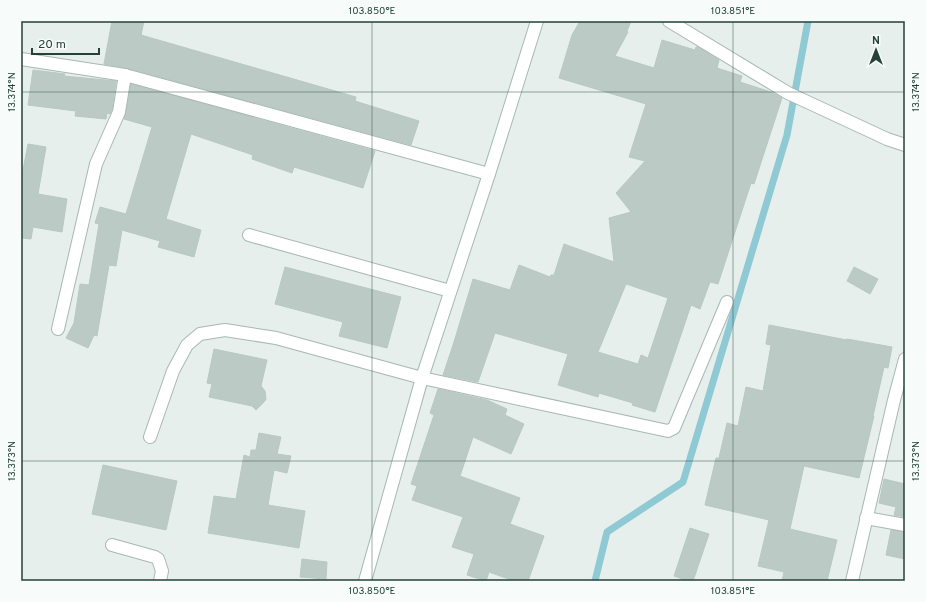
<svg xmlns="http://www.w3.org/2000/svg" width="926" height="602" font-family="Overpass,sans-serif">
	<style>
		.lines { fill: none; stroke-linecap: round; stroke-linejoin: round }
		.stream { stroke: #8ec9d4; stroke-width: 7 }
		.building { fill: #bbcac4; stroke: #b8c9c2; fill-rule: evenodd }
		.lane-casing { stroke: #a8b8b2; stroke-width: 14 }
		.street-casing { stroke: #a8b8b2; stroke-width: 14 }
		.secondary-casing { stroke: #a4bbb3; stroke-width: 14 }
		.lane { stroke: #fff; stroke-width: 12 }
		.street { stroke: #fff; stroke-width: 12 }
		.secondary { stroke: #fff; stroke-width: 12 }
		.ticks { fill: none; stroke: #24423a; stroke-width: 1; stroke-opacity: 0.45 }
		.neatline { fill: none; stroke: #24423a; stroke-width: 1.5 }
		.ticks-label { font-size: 10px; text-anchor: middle; fill: #24423a }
	</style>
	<rect width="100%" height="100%" fill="#e6efeb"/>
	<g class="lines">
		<polyline class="stream" points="595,581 607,532 683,482 787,135 808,21"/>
	</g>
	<g class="building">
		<polygon points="112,21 144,21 141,35 356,97 355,101 419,121 411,145 127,68 104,64"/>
		<path d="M580 21H631L627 31 628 32 615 56 654 68 662 40 695 50 696 47H698L719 60 717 68 742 76 740 82 771 92 782 98 754 184 751 183 718 284 710 282 700 309 691 305 655 412 632 405 633 403 599 393 598 397 558 385 568 354 495 333 478 382 443 375 454 342 473 279 510 290 519 265 550 277 551 275H554L564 244 614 262 609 218 631 212 616 193 645 161 629 157 646 104 559 78 572 35ZM626 284 668 298 648 358 641 355 638 364 598 352Z"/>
		<polygon points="33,70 65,74 64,76 116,81 112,110 110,114 107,113 106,119 75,116 76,111 28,105"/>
		<polygon points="131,84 375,151 363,188 294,167 292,173 252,159 253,155 191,134 166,219 201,230 194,257 158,247 160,241 122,230 116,266 109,265 97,336 94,335 88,348 66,338 74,323 80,284 89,285 99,224 95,223 100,207 126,214 152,127 124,119 126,113"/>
		<polygon points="28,144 46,147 38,194 67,199 62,232 33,227 31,239 21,238 21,170 23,170"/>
		<polygon points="285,267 401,297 387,348 339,336 343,322 275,304"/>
		<polygon points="854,267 878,279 870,294 847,281"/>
		<polygon points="769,325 847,340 847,339 892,347 888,368 884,367 873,416 874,416 859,478 804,466 790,529 837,540 827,581 782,581 784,572 758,566 769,520 705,505 716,458 719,458 727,423 738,426 746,387 763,391 771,345 766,344"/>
		<polygon points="214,349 267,360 261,386 265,391 266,399 264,402 256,410 252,406 209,397 212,384 207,383"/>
		<polygon points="438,389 487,400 507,409 505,415 524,424 511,454 473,437 460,476 520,498 510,524 544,536 528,581 514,581 489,572 486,581 467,575 474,554 452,547 463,517 412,500 417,486 411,484 434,415 430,413"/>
		<polygon points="259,433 281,437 277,454 291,456 287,473 274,470 268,505 305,511 299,548 208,533 214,496 236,499 244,455 250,457 251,450 256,450"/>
		<polygon points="103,465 177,481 166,530 92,514"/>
		<polygon points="884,479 905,484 905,517 894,515 896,507 879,503"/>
		<polygon points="690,528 709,534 693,581 688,581 674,576"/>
		<polygon points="891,530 905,532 905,559 886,555"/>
		<polygon points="302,559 327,562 326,579 300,577"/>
	</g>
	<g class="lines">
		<g class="lane-casing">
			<g id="lane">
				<polyline points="249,235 450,291"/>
				<polyline points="150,437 173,371 187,345 200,334 225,330 276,338 422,378 668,431 674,428 727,302"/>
			</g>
		</g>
		<g class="street-casing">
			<g id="street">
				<polyline points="669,21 788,93 887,139 905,145"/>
				<polyline points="21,59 125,75 489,174"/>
				<polyline points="58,329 96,164 119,112 125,75"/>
				<polyline points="866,518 905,525"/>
				<polyline points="112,545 155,557 158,559 162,571 160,581"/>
				<polyline points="852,581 894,400 905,359"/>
			</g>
		</g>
		<g class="secondary-casing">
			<polyline id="secondary" points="365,581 422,378 489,174 537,21"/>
		</g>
		<use href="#lane" class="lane"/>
		<use href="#street" class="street"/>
		<use href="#secondary" class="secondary"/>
	</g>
	<path class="ticks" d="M372 21V581M733 21V581M21 92H905M21 461H905"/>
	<rect width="926" height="602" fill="none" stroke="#f7fbf9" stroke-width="44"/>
	<g transform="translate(876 50)" stroke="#f7fbf9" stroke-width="3" paint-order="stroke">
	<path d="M0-3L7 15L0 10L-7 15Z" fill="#24423a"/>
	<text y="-6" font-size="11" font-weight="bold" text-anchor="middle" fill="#24423a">N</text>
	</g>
	<path d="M32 48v6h67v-6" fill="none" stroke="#24423a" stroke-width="2"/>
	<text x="38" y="48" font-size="12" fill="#24423a" stroke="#f7fbf9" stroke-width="3" paint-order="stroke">20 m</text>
	<rect x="22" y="22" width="882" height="558" class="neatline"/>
	<g class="ticks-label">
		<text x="372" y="14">103.850°E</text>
		<text x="733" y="14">103.851°E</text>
		<text transform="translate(11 92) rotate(-90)" y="4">13.374°N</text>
		<text transform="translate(915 92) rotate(-90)" y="4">13.374°N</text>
		<text transform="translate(11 461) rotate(-90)" y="4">13.373°N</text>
		<text transform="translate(915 461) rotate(-90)" y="4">13.373°N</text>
		<text x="372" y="594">103.850°E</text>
		<text x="733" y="594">103.851°E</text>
	</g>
</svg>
